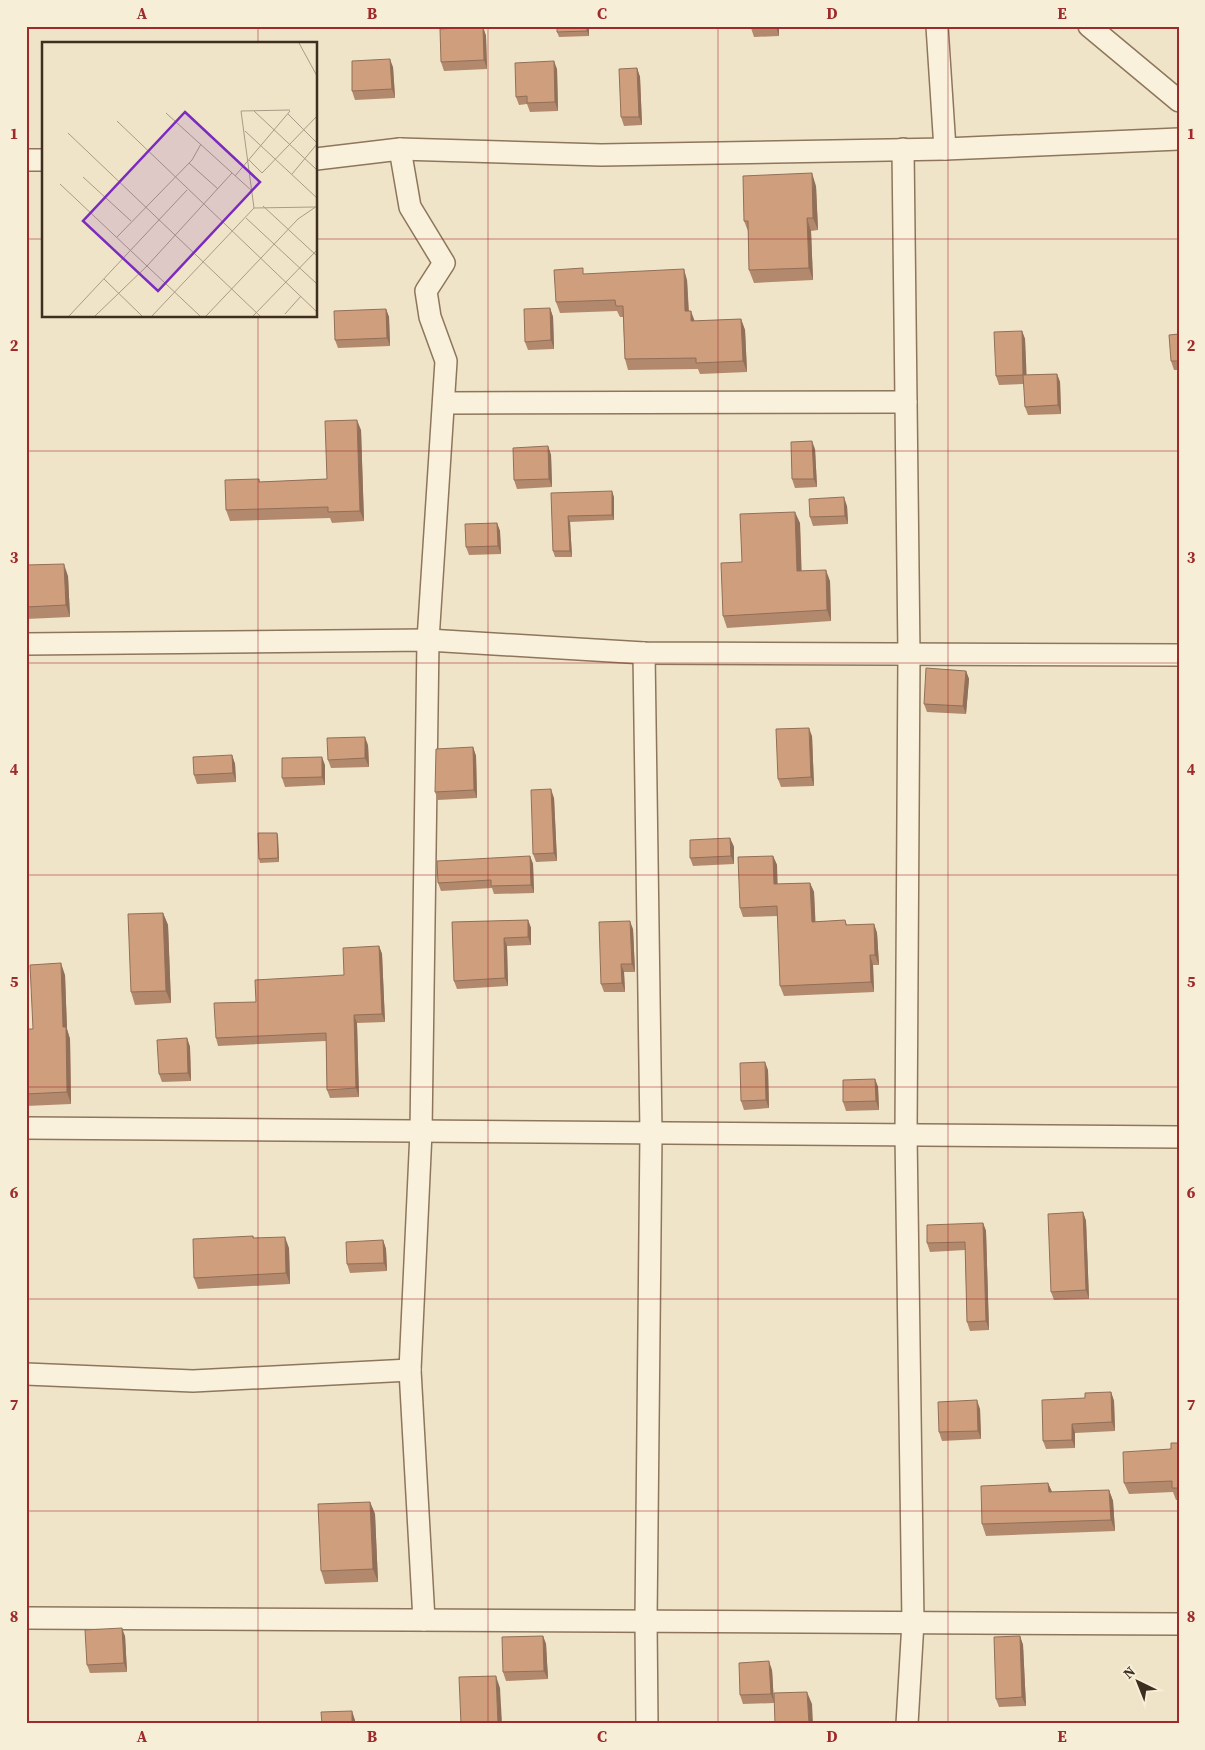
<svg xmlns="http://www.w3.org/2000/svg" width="1205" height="1750" font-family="'Source Serif 4',serif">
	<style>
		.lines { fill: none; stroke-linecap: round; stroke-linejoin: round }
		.street-casing { stroke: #8d765c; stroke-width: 24 }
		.street { stroke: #faf1dc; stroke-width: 21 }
		.wall { fill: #b2896c }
		.shaded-wall { fill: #916f58 }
		.building { fill: #cf9f7d; stroke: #916f58 }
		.grid { fill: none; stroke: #9e2a2b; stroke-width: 1; stroke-opacity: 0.55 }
		.inset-road { fill: none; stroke: #a89b85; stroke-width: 1 }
		.view { fill: #7b2cbf; fill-opacity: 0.15; stroke: #7b2cbf; stroke-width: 2.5 }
		.inset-edge { fill: none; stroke: #3d2e20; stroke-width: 2.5 }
		.neatline { fill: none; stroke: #9e2a2b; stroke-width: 2 }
		.grid-label { font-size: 16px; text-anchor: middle; font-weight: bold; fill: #9e2a2b }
	</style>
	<rect width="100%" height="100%" fill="#f0e4c8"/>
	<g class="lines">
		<g class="street-casing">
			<g id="street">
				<polyline points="937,26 945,149"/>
				<polyline points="1089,26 1179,101"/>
				<polyline points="400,149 410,207 444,263 426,291 430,317 446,361 428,640 421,1132 410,1370 424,1620"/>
				<polyline points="903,149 909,654 906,1134 913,1622 907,1724"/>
				<polyline points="316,159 400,149 601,155 945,149 1179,139"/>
				<polyline points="26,160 44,160"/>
				<polyline points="444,403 906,402"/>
				<polyline points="26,644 428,640 644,653 1179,655"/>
				<polyline points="644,653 651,1133 646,1621 647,1724"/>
				<polyline points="26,1128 1179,1137"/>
				<polyline points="26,1374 193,1381 410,1370"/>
				<polyline points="26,1618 1179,1624"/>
			</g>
		</g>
		<use href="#street" class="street"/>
	</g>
	<g class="wall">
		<polygon points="589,26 589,36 559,37 557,32"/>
		<polygon points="779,26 779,36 754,37 751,28"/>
		<polygon points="483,27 486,36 487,69 444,71 441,62"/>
		<polygon points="393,67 395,98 355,100 352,91"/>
		<polygon points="637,68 640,77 642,125 624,126 621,117"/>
		<polygon points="557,69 558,111 530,112 527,104 519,105 516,97"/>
		<polygon points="816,186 818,230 811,231 813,280 754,283 749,270 748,231 744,221"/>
		<polygon points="585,274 687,280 689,311 694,321 741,319 745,330 747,372 700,374 698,369 628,370 625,359 623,317 620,317 617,311 560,313 556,302"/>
		<polygon points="550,308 553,317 554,349 528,350 525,342"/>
		<polygon points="386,309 389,317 390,346 338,348 335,340"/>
		<polygon points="1022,331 1025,339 1026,375 1057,374 1060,382 1061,414 1028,415 1025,407 1024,384 999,385 996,376"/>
		<polygon points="1179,334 1179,370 1174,370 1171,361"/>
		<polygon points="361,430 364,521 332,523 330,518 230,521 226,510 259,479 260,482 327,479"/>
		<polygon points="548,446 551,455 552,487 517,489 514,480"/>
		<polygon points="815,449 817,487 795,488 792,479"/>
		<polygon points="551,493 614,497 614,520 570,522 572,557 555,557 553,551"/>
		<polygon points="847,506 848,524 813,526 810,517"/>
		<polygon points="497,523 500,531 501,554 469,555 466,547"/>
		<polygon points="800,523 801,571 830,581 831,621 727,628 723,616 742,562"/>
		<polygon points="26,565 68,576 70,617 26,619"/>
		<polygon points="966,671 969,679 966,714 927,712 924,704"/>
		<polygon points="812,736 814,786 781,787 778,779"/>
		<polygon points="368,745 369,767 331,768 328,760"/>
		<polygon points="473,747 476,756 477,798 438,800 435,792"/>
		<polygon points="232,755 235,764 236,782 197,784 194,775"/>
		<polygon points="325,765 325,785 285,787 282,778"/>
		<polygon points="554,798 557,861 536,862 533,854"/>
		<polygon points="277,833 278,837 279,862 260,863 259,859"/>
		<polygon points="730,838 734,847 734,864 693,866 690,858"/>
		<polygon points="530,856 533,864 534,893 494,894 492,888 441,891 438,883"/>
		<polygon points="773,856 777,865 777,884 810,883 814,892 815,922 845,920 847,925 874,924 877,933 879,965 873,965 874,992 784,996 780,986 778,916 743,917 740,908"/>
		<polygon points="163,913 168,925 171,1003 135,1005 131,992"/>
		<polygon points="528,920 531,928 531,945 507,946 508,986 457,989 454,981 452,922"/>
		<polygon points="633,929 635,972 624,972 625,992 604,992 601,984"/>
		<polygon points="379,946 382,954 385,1022 357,1023 359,1097 330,1098 327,1090 326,1041 218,1046 216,1038 256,1002 344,975"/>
		<polygon points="65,975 67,1029 70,1039 71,1104 26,1106 26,1029 33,1029"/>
		<polygon points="187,1038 190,1047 191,1081 162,1082 159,1074"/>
		<polygon points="768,1070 769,1108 744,1110 741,1101"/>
		<polygon points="875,1079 878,1087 879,1110 846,1111 843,1102"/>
		<polygon points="1083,1212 1086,1221 1089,1299 1054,1300 1051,1292"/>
		<polygon points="983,1223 986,1231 989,1330 970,1331 967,1322 965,1250 930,1252 927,1243"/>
		<polygon points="253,1236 254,1238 289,1248 290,1284 198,1289 194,1278"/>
		<polygon points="383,1240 386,1249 387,1271 350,1273 347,1264"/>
		<polygon points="1111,1392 1114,1401 1115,1431 1075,1433 1075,1448 1046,1449 1043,1441 1085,1398"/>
		<polygon points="980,1409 981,1439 942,1441 939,1432"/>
		<polygon points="1179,1443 1179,1500 1176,1500 1173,1492 1129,1494 1124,1483"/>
		<polygon points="1048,1483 1052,1492 1109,1490 1113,1501 1115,1531 986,1536 982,1524"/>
		<polygon points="370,1502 375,1514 378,1582 325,1584 321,1571"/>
		<polygon points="125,1636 127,1672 90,1673 87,1665"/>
		<polygon points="543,1636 546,1644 548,1679 506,1681 503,1672"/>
		<polygon points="1020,1636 1023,1645 1026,1706 999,1707 996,1699"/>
		<polygon points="772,1670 774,1703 743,1704 740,1695"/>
	</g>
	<g class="shaded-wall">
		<polygon points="587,26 589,26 589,36 587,31"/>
		<polygon points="776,26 779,26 779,36 776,27"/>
		<polygon points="483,27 486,36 487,69 484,60"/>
		<polygon points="390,59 393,67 395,98 392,89"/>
		<polygon points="554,61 557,69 558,111 555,102"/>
		<polygon points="637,68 640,77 642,125 639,117"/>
		<polygon points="812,173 816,186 818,230 813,218"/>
		<polygon points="807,218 811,231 813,280 809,268"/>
		<polygon points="684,269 687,280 689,322 685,311"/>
		<polygon points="550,308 553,317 554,349 551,340"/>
		<polygon points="386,309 389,317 390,346 387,338"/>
		<polygon points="691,311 695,322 691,321"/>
		<polygon points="741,319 745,330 747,372 743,361"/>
		<polygon points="1022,331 1025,339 1027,384 1023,375"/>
		<polygon points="1057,374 1060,382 1061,414 1058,405"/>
		<polygon points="357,420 361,430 364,521 360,511"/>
		<polygon points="812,441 815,449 817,487 814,479"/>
		<polygon points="548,446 551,455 552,487 549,479"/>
		<polygon points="612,491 614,497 614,520 612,515"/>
		<polygon points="844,497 847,506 848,524 845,516"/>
		<polygon points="795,512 800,523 802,582 797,571"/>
		<polygon points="568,516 570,522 572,557 570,551"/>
		<polygon points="497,523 500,531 501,554 498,546"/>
		<polygon points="64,564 68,576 70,617 66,605"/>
		<polygon points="826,570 830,581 831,621 827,610"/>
		<polygon points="966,671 969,679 966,714 963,706"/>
		<polygon points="809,728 812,736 814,786 811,777"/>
		<polygon points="365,737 368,745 369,767 365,758"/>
		<polygon points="473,747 476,756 477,798 474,790"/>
		<polygon points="232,755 235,764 236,782 233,773"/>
		<polygon points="322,757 325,765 325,785 322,777"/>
		<polygon points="551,789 554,798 557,861 554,853"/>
		<polygon points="277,833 278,837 279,862 278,858"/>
		<polygon points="730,838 734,847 734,864 731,856"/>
		<polygon points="530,856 533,864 534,893 531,885"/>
		<polygon points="773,856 777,865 778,894 774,884"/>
		<polygon points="810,883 814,892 816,932 812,922"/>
		<polygon points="163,913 168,925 171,1003 166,991"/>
		<polygon points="528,920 531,928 531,945 528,937"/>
		<polygon points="630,921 633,929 635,972 632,964"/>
		<polygon points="874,924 877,933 879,965 875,955"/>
		<polygon points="504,938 507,946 508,986 505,978"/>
		<polygon points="379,946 382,954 385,1022 382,1014"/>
		<polygon points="870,955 873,965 874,992 871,982"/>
		<polygon points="61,963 65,975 67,1029 70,1039 71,1104 67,1092 63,1027"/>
		<polygon points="621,964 624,972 625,992 622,983"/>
		<polygon points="354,1015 357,1023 359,1097 356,1088"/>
		<polygon points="187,1038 190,1047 191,1081 188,1073"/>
		<polygon points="765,1062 768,1070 769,1108 766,1100"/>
		<polygon points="875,1079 878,1087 879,1110 876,1101"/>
		<polygon points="1083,1212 1086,1221 1089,1299 1086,1290"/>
		<polygon points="983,1223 986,1231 989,1330 986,1321"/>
		<polygon points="285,1237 289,1248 290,1284 286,1273"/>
		<polygon points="383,1240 386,1249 387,1271 384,1263"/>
		<polygon points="1111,1392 1114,1401 1115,1431 1112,1422"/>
		<polygon points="977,1400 980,1409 981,1439 978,1431"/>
		<polygon points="1072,1424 1075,1433 1075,1448 1072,1440"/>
		<polygon points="1048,1483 1053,1494 1049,1492"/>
		<polygon points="1109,1490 1113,1501 1115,1531 1111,1520"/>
		<polygon points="370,1502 375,1514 378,1582 373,1569"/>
		<polygon points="122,1628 125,1636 127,1672 124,1663"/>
		<polygon points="543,1636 546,1644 548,1679 544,1671"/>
		<polygon points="1020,1636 1023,1645 1026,1706 1022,1697"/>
		<polygon points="769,1661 772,1670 774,1703 771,1694"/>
		<polygon points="496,1676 500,1688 502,1724 498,1724"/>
		<polygon points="807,1692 812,1704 813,1724 809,1724"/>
		<polygon points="352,1711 355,1720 355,1724 352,1724"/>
	</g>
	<g class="building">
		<polygon points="557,26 587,26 587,31 557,32"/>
		<polygon points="750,26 776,26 776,27 751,28"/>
		<polygon points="483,27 484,60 441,62 440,29"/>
		<polygon points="390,59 392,89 352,91 352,61"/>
		<polygon points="554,61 555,102 527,103 527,96 516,97 515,63"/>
		<polygon points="637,68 639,117 621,117 619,69"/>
		<polygon points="812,173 813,218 807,218 809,268 749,270 748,221 744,221 743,176"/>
		<polygon points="583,268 583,274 684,269 685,311 691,311 691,321 741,319 743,361 696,363 696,358 625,359 623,306 616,306 615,300 556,302 554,270"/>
		<polygon points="550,308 551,340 525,342 524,309"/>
		<polygon points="386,309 387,338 335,340 334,311"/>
		<polygon points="1022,331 1023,375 996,376 994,332"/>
		<polygon points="1179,334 1179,361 1171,361 1169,335"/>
		<polygon points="1057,374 1058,405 1025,407 1023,375"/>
		<polygon points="357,420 360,511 328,512 328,507 226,510 225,480 259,479 259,482 327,479 325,421"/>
		<polygon points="812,441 814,479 792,479 791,442"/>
		<polygon points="548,446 549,479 514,480 513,448"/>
		<polygon points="612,491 612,515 568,516 570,551 553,551 551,493"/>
		<polygon points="844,497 845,516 810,517 809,499"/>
		<polygon points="795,512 797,571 826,570 827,610 723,616 721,563 742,562 740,514"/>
		<polygon points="497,523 498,546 466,547 465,524"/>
		<polygon points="64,564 66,605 26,607 26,565"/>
		<polygon points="926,668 966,671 963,706 924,704"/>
		<polygon points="809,728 811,777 778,779 776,729"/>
		<polygon points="365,737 365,758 328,760 327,738"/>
		<polygon points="473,747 474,790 435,792 436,749"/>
		<polygon points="232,755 233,773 194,775 193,757"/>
		<polygon points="322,757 322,777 282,778 282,758"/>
		<polygon points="551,789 554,853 533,854 531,790"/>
		<polygon points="258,833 277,833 278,858 259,859"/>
		<polygon points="730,838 731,856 690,858 690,840"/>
		<polygon points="530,856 531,885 491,886 491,880 438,883 437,861"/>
		<polygon points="773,856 774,884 810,883 812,922 845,920 846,925 874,924 875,955 870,955 871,982 780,986 777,906 740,908 738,857"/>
		<polygon points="163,913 166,991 131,992 128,914"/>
		<polygon points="528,920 528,937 504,938 505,978 454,981 452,922"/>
		<polygon points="630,921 632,964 621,964 622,983 601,984 599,922"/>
		<polygon points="379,946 382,1014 354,1015 356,1088 327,1090 326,1033 216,1038 214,1003 256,1002 255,980 344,975 343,948"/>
		<polygon points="61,963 63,1027 66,1027 67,1092 26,1094 26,1029 33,1029 30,965"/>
		<polygon points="187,1038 188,1073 159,1074 157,1040"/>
		<polygon points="765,1062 766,1100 741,1101 740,1063"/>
		<polygon points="875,1079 876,1101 843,1102 843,1080"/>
		<polygon points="1083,1212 1086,1290 1051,1292 1048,1214"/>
		<polygon points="983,1223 986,1321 967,1322 965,1242 927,1243 927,1225"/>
		<polygon points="253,1236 253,1238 285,1237 286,1273 194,1278 193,1239"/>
		<polygon points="383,1240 384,1263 347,1264 346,1242"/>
		<polygon points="1111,1392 1112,1422 1072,1424 1072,1440 1043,1441 1042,1400 1085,1398 1085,1393"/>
		<polygon points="977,1400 978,1431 939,1432 938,1402"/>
		<polygon points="1171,1443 1179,1443 1179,1488 1172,1488 1172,1481 1124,1483 1123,1452 1171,1449"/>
		<polygon points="1048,1483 1049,1492 1109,1490 1111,1520 982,1524 981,1486"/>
		<polygon points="370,1502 373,1569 321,1571 318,1504"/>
		<polygon points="122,1628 124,1663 87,1665 85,1630"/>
		<polygon points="543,1636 544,1671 503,1672 502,1637"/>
		<polygon points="1020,1636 1022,1697 996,1699 994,1637"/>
		<polygon points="769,1661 771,1694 740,1695 739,1663"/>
		<polygon points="496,1676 498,1724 461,1724 459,1677"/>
		<polygon points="807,1692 809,1724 775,1724 774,1693"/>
		<polygon points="352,1711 352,1724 322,1724 321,1712"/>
	</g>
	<path class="grid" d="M258 26V44M488 26V1724M718 26V1724M948 26V1724M26 239H44M316 239H1179M258 316V1724M26 451H1179M26 663H1179M26 875H1179M26 1087H1179M26 1299H1179M26 1511H1179"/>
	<g transform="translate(42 42)">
		<rect width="275" height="275" fill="#f0e4c8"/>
		<path class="inset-road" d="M257 1 275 34M212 69 275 128M124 71 210 149M246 72 275 101M75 79 275 270M203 89 275 156M26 91 218 274M207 118 220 131 275 74M147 121 176 147M250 132 275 102M193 134 248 69M41 135 89 179M18 142 158 274M221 164 275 214M212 166 199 69 248 68M204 176 275 242M75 195 150 118 159 102M62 237 100 274M243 272 259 254M27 274 145 148M53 274 105 224 190 131M110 274 212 166 273 165M164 274 256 177 275 164M211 274 275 208"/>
		<path class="view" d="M143 70 218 140 116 249 41 179Z"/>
		<rect width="275" height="275" class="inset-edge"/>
	</g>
	<rect width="1205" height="1750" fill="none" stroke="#f7eed8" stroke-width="55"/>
	<g transform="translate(1138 1682) rotate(317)" stroke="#f7eed8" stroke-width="4" paint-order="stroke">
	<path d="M0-4L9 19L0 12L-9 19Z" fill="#3d2e20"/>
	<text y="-8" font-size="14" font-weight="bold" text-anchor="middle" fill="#3d2e20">N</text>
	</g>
	<rect x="28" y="28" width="1150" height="1694" class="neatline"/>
	<g class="grid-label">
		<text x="142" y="19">A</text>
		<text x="372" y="19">B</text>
		<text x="602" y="19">C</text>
		<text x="832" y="19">D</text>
		<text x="1062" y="19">E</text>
		<text x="14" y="139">1</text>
		<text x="1191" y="139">1</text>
		<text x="14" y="351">2</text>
		<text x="1191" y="351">2</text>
		<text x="14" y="563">3</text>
		<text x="1191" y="563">3</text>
		<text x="14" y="775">4</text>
		<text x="1191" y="775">4</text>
		<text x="14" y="987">5</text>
		<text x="1191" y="987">5</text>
		<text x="14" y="1198">6</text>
		<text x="1191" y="1198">6</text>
		<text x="14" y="1410">7</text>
		<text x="1191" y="1410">7</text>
		<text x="14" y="1622">8</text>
		<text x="1191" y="1622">8</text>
		<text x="142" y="1742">A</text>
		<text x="372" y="1742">B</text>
		<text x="602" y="1742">C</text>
		<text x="832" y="1742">D</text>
		<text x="1062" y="1742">E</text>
	</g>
</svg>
